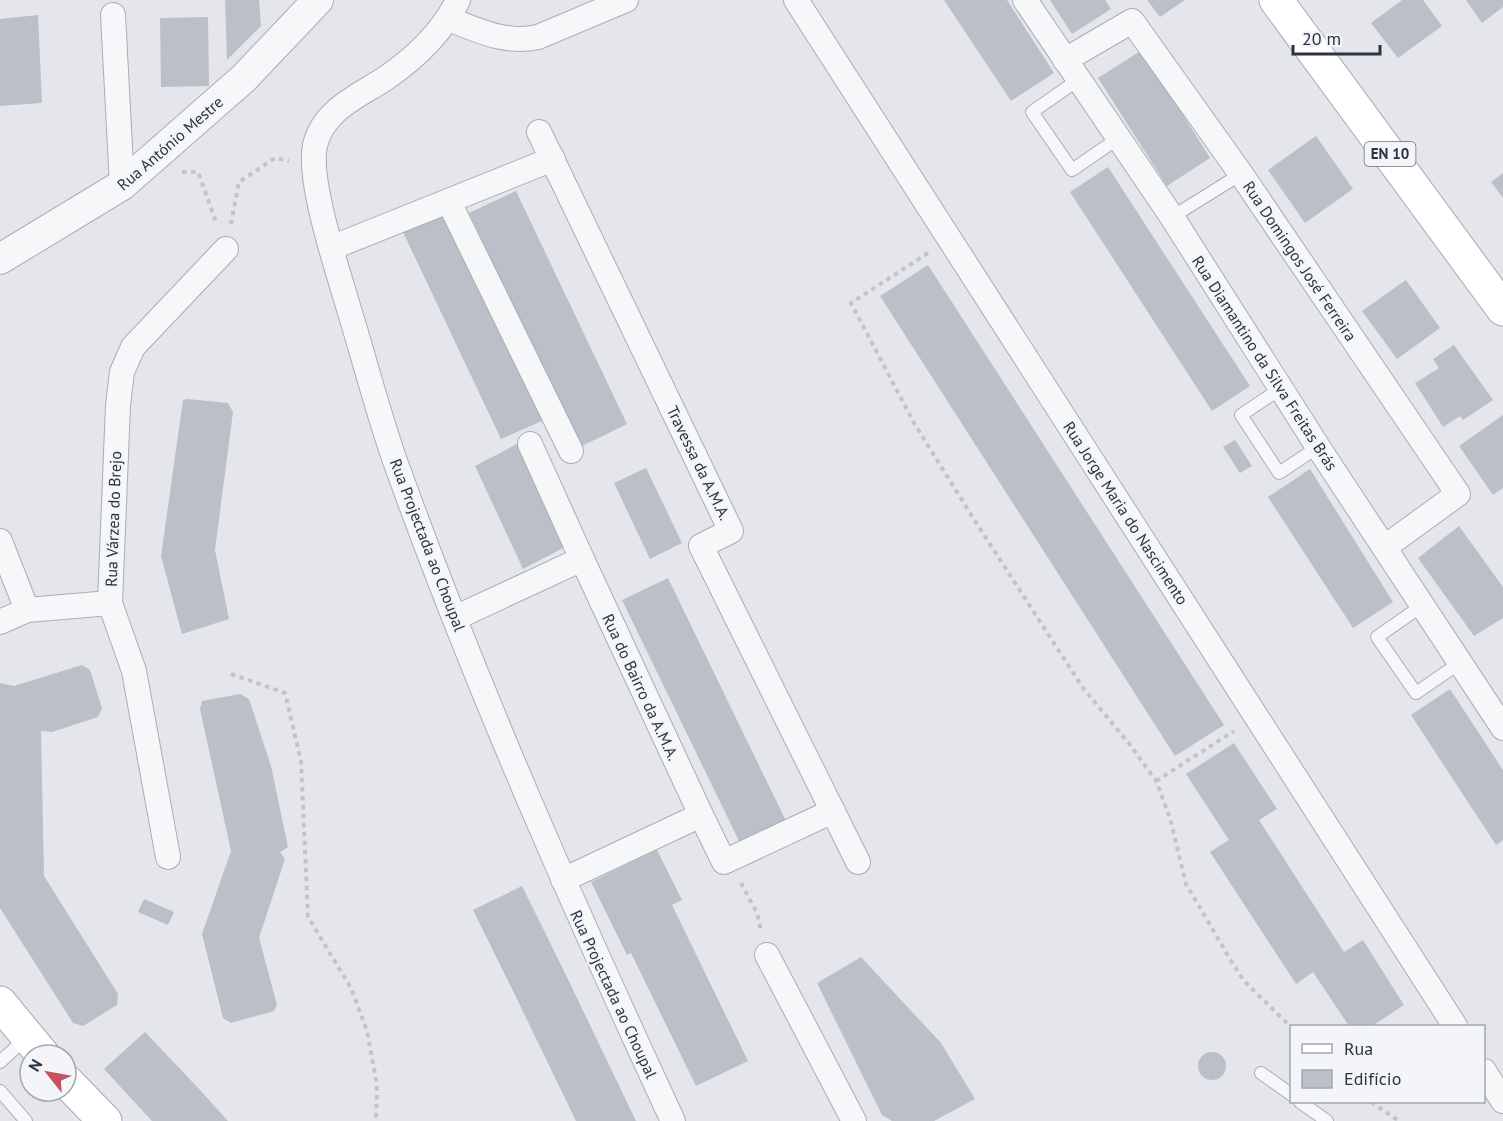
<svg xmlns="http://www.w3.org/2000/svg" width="1503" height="1121" font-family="'PT Sans',sans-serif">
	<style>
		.building { fill: #bbbfc7 }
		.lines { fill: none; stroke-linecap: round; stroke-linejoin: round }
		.service-casing { stroke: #a9adb5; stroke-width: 14 }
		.minor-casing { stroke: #a9adb5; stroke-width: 26 }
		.tertiary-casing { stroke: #a9adb5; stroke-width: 32 }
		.primary-casing { stroke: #a4aab6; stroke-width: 35 }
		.path { stroke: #c1c4c9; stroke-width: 4; stroke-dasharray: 4.5 4.5; stroke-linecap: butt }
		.service { stroke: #f6f7f9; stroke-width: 12 }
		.minor { stroke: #f6f7f9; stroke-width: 24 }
		.tertiary { stroke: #f6f7f9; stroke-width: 30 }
		.primary { stroke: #fff; stroke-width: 33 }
		.labels { text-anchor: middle; stroke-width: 5; stroke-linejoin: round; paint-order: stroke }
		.shield { fill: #f3f5f8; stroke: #686d79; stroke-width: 1.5 }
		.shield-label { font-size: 15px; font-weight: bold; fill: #2c3342 }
		.street-label { font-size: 16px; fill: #2c3342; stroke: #f3f5f8 }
	</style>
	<rect width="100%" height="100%" fill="#e4e6eb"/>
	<g class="building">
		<polygon points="225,0 259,0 261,26 227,60"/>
		<polygon points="944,0 1007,0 1054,73 1011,101"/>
		<polygon points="1050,0 1105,0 1111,9 1072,34"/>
		<polygon points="1147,0 1185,0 1160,17"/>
		<polygon points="1402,0 1423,0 1442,26 1398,58 1371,23"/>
		<polygon points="1466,0 1503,0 1503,7 1482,23"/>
		<polygon points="38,15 42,103 0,106 0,19"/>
		<polygon points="208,17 209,86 161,87 160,18"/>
		<polygon points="1142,50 1210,158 1167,186 1098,78"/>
		<polygon points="1316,136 1353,189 1305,223 1268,170"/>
		<polygon points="1108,167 1250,386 1212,411 1070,192"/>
		<polygon points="1503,173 1503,198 1491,182"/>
		<polygon points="516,191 627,424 580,447 469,213"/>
		<polygon points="446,213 544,420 501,439 403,232"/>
		<polygon points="928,265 1224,725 1175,756 880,296"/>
		<polygon points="1406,280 1440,328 1397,359 1362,311"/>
		<polygon points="1454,345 1493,400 1463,420 1460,416 1443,427 1415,383 1439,368 1433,359"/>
		<polygon points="188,399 228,403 233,412 215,550 229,619 182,634 161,556 183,400"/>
		<polygon points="1503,415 1503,488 1493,495 1459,446"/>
		<polygon points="1235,440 1252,466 1240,473 1223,447"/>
		<polygon points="517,444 567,546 523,569 475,466"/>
		<polygon points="646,468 682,543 650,559 614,483"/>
		<polygon points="1310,469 1393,602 1353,628 1268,497"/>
		<polygon points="1459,526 1503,587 1503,618 1474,636 1418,558"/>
		<polygon points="668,578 786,821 740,843 622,600"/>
		<polygon points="82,665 90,670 102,708 98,717 52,732 41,731 44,876 118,994 117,1005 83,1026 73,1023 0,908 0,683 14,686"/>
		<polygon points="1450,689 1503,770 1503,840 1496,845 1411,715"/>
		<polygon points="240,694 249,699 271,766 288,847 280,852 285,859 259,938 277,1005 274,1011 231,1023 223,1018 202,934 231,851 200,709 202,701"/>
		<polygon points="1234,743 1277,809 1259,820 1344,952 1363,940 1404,1005 1372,1026 1349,1026 1313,972 1296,984 1210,852 1229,840 1186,774"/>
		<polygon points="657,850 682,900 672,905 748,1061 696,1086 631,953 627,955 591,882"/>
		<polygon points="522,886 564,971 636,1121 576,1121 515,995 473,910"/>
		<polygon points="144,899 174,912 168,925 138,912"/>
		<polygon points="861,957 941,1043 975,1099 934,1121 892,1121 882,1115 817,983"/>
		<polygon points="145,1032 200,1090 228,1121 152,1121 104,1069"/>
		<circle cx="1212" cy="1066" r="14"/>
	</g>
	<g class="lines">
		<g class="service-casing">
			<g id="service">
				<polyline points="1078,80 1032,112 1072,170 1117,139"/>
				<polyline points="1172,217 1241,174"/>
				<polyline points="1280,389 1241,415 1279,473 1318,447"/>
				<polyline points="1423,605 1377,637 1416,693 1461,662"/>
				<polyline points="0,1062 27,1037"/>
				<polyline points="1261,1073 1292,1095"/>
				<polyline points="0,1091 26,1121"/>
				<polyline points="1300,1102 1327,1121"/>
			</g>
		</g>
		<g class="minor-casing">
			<g id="minor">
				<path d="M458 0C443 31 415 58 386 78 359 96 324 109 315 145 307 182 340 277 351 316 367 368 380 421 399 472 479 693 574 908 673 1121"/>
				<polyline points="796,0 1455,1026"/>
				<polyline points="1025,0 1172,217 1318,447 1503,728"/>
				<polyline points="113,15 122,185"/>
				<path d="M449 19C479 31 506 44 538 37L626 0"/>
				<polyline points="1065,60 1132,21 1241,174 1458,494 1385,547"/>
				<polyline points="539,132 731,531 701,546 858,862"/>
				<polyline points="449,202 571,451"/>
				<polyline points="331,248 553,159"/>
				<polyline points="530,444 582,559"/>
				<polyline points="0,541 27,610"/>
				<polyline points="455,618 582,559 701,815 563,880"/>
				<polyline points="0,622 27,610 110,603"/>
				<polyline points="701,815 724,862 833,811"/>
				<polyline points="168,857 134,671 110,603 118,405 122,372 133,347 226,249"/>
				<polyline points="767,955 854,1121"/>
				<polyline points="1484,1071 1503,1101"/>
			</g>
		</g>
		<g class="tertiary-casing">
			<polyline id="tertiary" points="0,259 122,185 244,78 318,0"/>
		</g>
		<g class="primary-casing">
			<g id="primary">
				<polyline points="1276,0 1503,309"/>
				<polyline points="0,1003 43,1055"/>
				<polyline points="66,1081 105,1121"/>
			</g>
		</g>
		<g class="path">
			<polyline points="182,172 198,172 217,225"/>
			<polyline points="231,224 239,182 275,158 289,161"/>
			<polyline points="928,253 851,303 914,423 975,521 1083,688 1131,746 1156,781 1170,818 1186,884 1230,959 1244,981 1292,1028"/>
			<polyline points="231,674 285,693 301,761 308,917 351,988 367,1031 377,1085 376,1121"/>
			<polyline points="1156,781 1234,731"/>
			<polyline points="741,883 757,913 761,931"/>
			<polyline points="1371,1102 1399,1121"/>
		</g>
		<use href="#service" class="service"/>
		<use href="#minor" class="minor"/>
		<use href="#tertiary" class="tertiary"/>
		<use href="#primary" class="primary"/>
	</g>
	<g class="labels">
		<rect class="shield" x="1364.5" y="142" width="51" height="24" rx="4.5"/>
		<g class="shield-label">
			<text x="1390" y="159">EN 10</text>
		</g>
		<g class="street-label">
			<text transform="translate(170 143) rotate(-41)" y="6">Rua António Mestre</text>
			<text transform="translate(1300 261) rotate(56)" y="6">Rua Domingos José Ferreira</text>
			<text transform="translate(1265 363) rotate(57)" y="6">Rua Diamantino da Silva Freitas Brás</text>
			<text transform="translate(699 463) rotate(64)" y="6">Travessa da A.M.A.</text>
			<text transform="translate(1126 513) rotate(57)" y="6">Rua Jorge Maria do Nascimento</text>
			<text transform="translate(113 519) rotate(-88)" y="6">Rua Várzea do Brejo</text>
			<text transform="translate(428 545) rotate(69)" y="6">Rua Projectada ao Choupal</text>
			<text transform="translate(641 687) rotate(65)" y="6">Rua do Bairro da A.M.A.</text>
			<text transform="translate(614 994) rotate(65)" y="6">Rua Projectada ao Choupal</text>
		</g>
	</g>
	<rect x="1290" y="1025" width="195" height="78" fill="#f3f5f8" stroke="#a3a7af" stroke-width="1.5"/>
	<rect x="1302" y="1044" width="30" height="9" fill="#ffffff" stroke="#a3a7af" stroke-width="1.5"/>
	<text x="1344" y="1055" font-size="18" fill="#2c3342">Rua</text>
	<rect x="1302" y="1070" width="30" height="18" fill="#bbbfc7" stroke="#a3a7af" stroke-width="1.5"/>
	<text x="1344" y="1085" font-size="18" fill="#2c3342">Edifício</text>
	<g transform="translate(48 1073) rotate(301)"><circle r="28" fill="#f3f5f8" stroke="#a3a7af" stroke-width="1.5"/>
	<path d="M0-4.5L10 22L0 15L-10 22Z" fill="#c7525d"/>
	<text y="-9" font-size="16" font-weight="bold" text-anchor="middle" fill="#2c3342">N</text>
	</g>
	<path d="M1293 45v9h87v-9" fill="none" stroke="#2c3342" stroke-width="3"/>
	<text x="1302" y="45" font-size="18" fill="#2c3342" stroke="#f3f5f8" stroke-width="4.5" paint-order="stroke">20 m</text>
</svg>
